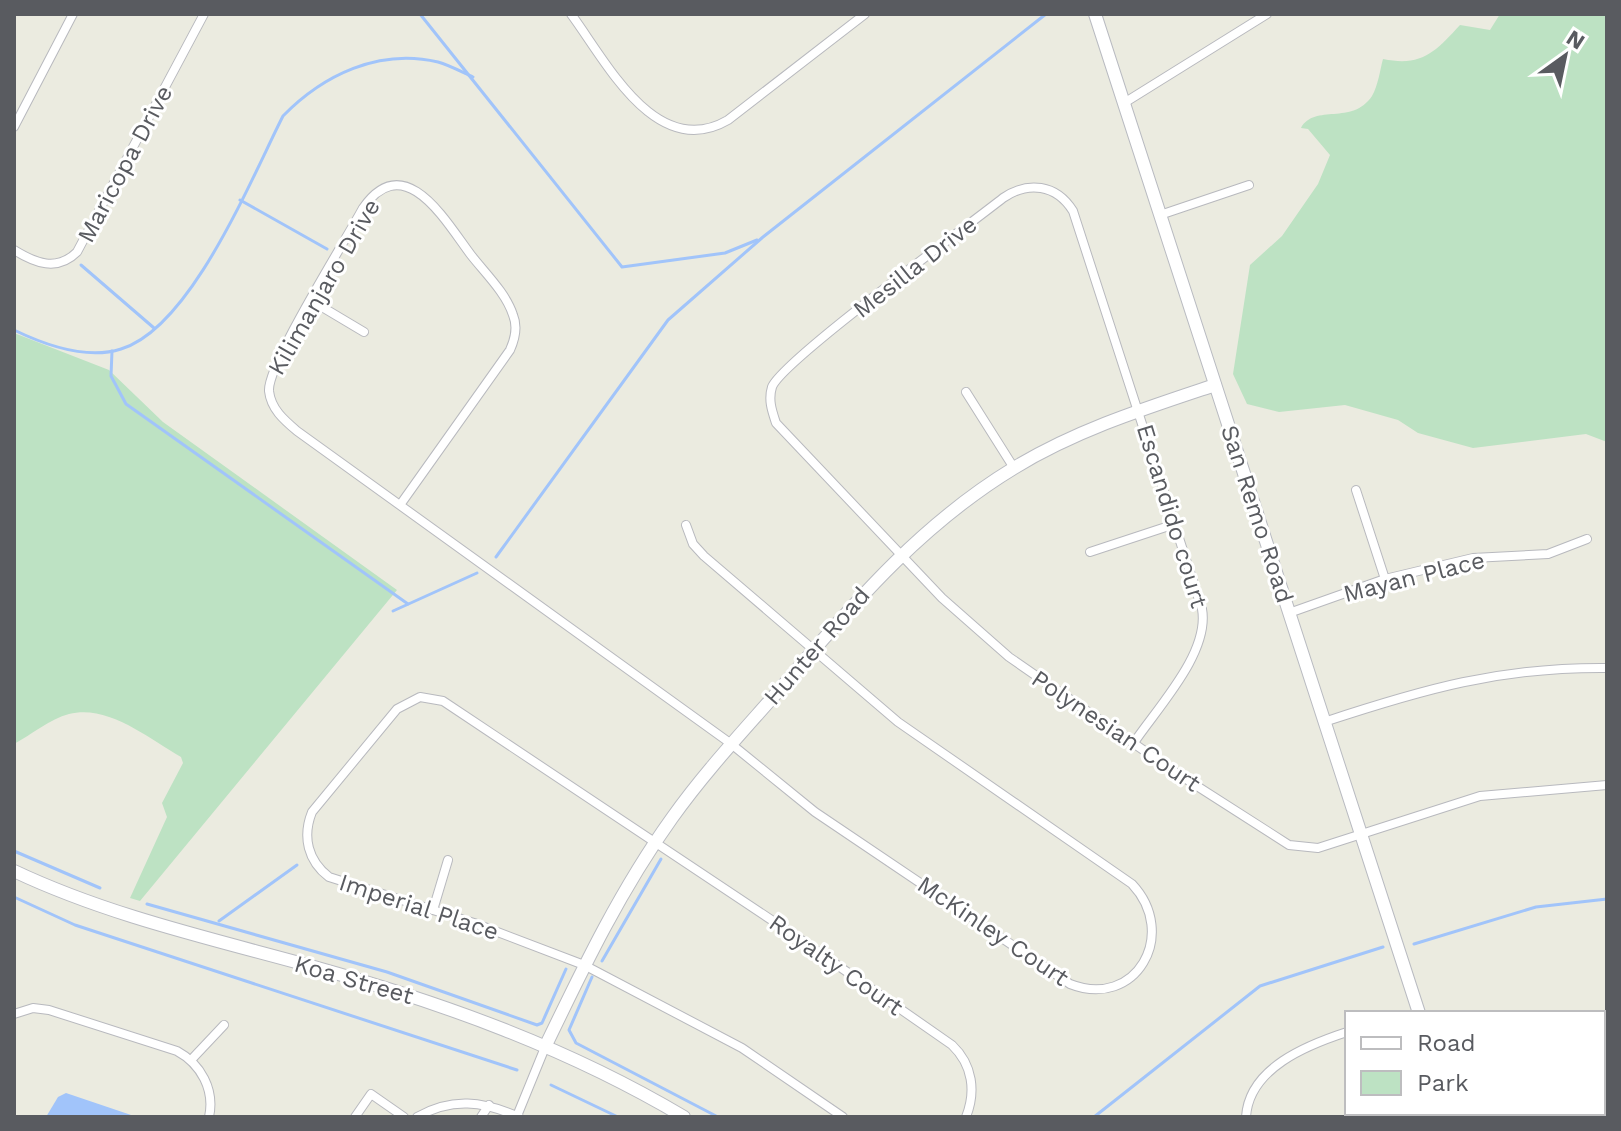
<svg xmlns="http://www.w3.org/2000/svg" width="1621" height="1131" font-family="'Work Sans',sans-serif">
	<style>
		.green { fill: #bde2c3 }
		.water { fill: #a1c4fa }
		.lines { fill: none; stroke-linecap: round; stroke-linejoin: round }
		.stream { stroke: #a1c4fa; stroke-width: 3 }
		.street-casing { stroke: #b8b9be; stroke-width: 10 }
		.secondary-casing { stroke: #b9bbc1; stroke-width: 14 }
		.street { stroke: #fff; stroke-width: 8 }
		.secondary { stroke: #fff; stroke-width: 12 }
		.labels { text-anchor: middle; stroke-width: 6; stroke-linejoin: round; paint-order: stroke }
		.street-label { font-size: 24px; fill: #595b60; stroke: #fff }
	</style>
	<rect width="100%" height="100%" fill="#ebebe0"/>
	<g class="green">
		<path d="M1500 14H1607V442L1586 434 1473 448 1418 433 1398 420 1345 405 1279 412 1247 404 1233 374 1250 265 1282 236 1318 184 1330 155 1308 129 1301 128C1315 103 1352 126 1372 96 1378 86 1380 70 1383 59 1422 67 1435 52 1460 25L1490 30Z"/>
		<path d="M14 333 109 370 163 422 397 590 140 901 130 898 167 817 162 803 183 763 181 757C148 738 108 704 69 714 50 719 31 735 14 744Z"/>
	</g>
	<polygon class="water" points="66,1093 137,1117 46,1117 58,1097"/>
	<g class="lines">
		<g class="stream">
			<polyline points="420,14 622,267 725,253 757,240"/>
			<polyline points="240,200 327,249"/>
			<polyline points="81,265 154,328"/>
			<path d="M14 330C45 345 87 360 121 349 191 328 251 179 283 116 323 75 379 48 438 62 449 65 462 72 473 77"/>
			<polyline points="112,351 111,376 126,404 408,604"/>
			<polyline points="496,557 668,320 763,237 1046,14"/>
			<polyline points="393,611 477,573"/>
			<polyline points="14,851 100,888"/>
			<polyline points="14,897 75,925 517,1070"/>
			<polyline points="147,904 387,972 537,1025 542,1023 566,969"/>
			<polyline points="219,921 297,865"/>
			<polyline points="1414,944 1536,907 1607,899"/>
			<polyline points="602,961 661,859"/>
			<polyline points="592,977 569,1030 576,1043 718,1117"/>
			<polyline points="551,1085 618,1117"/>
			<polyline points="1094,1117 1260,986 1383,947"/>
		</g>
		<g class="street-casing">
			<g id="street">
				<path d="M571 14C606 61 656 162 728 120L865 14"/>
				<polyline points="1124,103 1267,14"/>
				<polyline points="14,127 73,14"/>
				<polyline points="1160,215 1249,185"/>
				<path d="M14 250C35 263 57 272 77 252L204 14"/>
				<polyline points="312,301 364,332"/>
				<polyline points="966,392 1014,468"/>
				<polyline points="1356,490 1385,579"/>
				<path d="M400 505 510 350C515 339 518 327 513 315 506 293 485 273 471 255 446 222 405 148 363 208 346 240 267 365 269 391 271 409 284 420 297 431L730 743 815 812 1070 984C1136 1010 1179 934 1132 884L898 722 704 556 693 544 686 525"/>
				<polyline points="1090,552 1175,524"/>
				<polyline points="1289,613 1385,579 1473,558 1548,554 1587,539"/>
				<path d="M1324 722C1424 689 1500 667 1607 668"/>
				<path d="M1133 744C1157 708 1210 653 1202 609L1073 211C1056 184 1028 181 1003 198 968 226 782 361 772 387 768 400 772 411 776 423L942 598 1009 657 1175 772 1289 845 1318 848 1480 796 1607 785"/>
				<polyline points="433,910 448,860"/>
				<path d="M14 1014 33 1008 49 1010 177 1051C201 1064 215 1090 209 1117"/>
				<polyline points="1603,1027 1607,1027"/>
				<polyline points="191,1060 224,1025"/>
				<polyline points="517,1116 546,1045"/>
				<polyline points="355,1117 371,1094 404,1117"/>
				<path d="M417 1117C452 1097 483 1101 519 1117"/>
				<polyline points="481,1117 489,1105"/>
				<path d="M843 1117 742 1048 584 965 474 923 329 877C308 861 302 837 312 812L397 709 420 697 443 701 794 935 952 1045C973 1065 976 1092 966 1117"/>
				<path d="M1246 1117C1249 1068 1307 1045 1347 1032"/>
			</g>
		</g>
		<g class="secondary-casing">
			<g id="secondary">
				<polyline points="1095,14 1419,1013"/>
				<path d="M14 871C109 916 213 939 314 967 443 1003 568 1048 684 1117"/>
				<path d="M546 1045C584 966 621 889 672 818 709 766 752 722 793 674 860 596 925 522 1014 468 1076 430 1146 408 1215 385"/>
				<polyline points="1452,1113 1453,1117"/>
			</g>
		</g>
		<use href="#street" class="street"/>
		<use href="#secondary" class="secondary"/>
	</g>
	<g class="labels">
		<g class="street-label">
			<text transform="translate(125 164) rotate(-62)" y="8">Maricopa Drive</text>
			<text transform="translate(915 267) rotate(-38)" y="8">Mesilla Drive</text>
			<text transform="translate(324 287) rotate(-60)" y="8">Kilimanjaro Drive</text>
			<text transform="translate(1257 514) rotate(72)" y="8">San Remo Road</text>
			<text transform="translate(1172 516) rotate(73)" y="8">Escandido court</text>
			<text transform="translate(1414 577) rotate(-14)" y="8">Mayan Place</text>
			<text transform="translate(817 646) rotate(-49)" y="8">Hunter Road</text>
			<text transform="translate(1116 731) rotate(34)" y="8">Polynesian Court</text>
			<text transform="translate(419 907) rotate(18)" y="8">Imperial Place</text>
			<text transform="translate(993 931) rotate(34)" y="8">McKinley Court</text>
			<text transform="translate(836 965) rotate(35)" y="8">Royalty Court</text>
			<text transform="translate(354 980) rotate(16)" y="8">Koa Street</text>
		</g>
	</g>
	<rect width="1621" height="1131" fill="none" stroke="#595b60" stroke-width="32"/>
	<rect x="1345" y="1011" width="260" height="104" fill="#ffffff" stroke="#bdbdbf" stroke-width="2"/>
	<rect x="1361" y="1037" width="40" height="12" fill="#ffffff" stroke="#bdbdbf" stroke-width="2"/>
	<text x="1417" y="1051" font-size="24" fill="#595b60">Road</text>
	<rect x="1361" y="1071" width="40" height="24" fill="#bde2c3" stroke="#bdbdbf" stroke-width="2"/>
	<text x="1417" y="1091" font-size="24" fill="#595b60">Park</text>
	<g transform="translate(1565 56) rotate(33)" stroke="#ffffff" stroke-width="6" paint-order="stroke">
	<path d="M0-6L14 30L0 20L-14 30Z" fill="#595b60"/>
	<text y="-12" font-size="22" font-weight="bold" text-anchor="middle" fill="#595b60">N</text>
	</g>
</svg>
